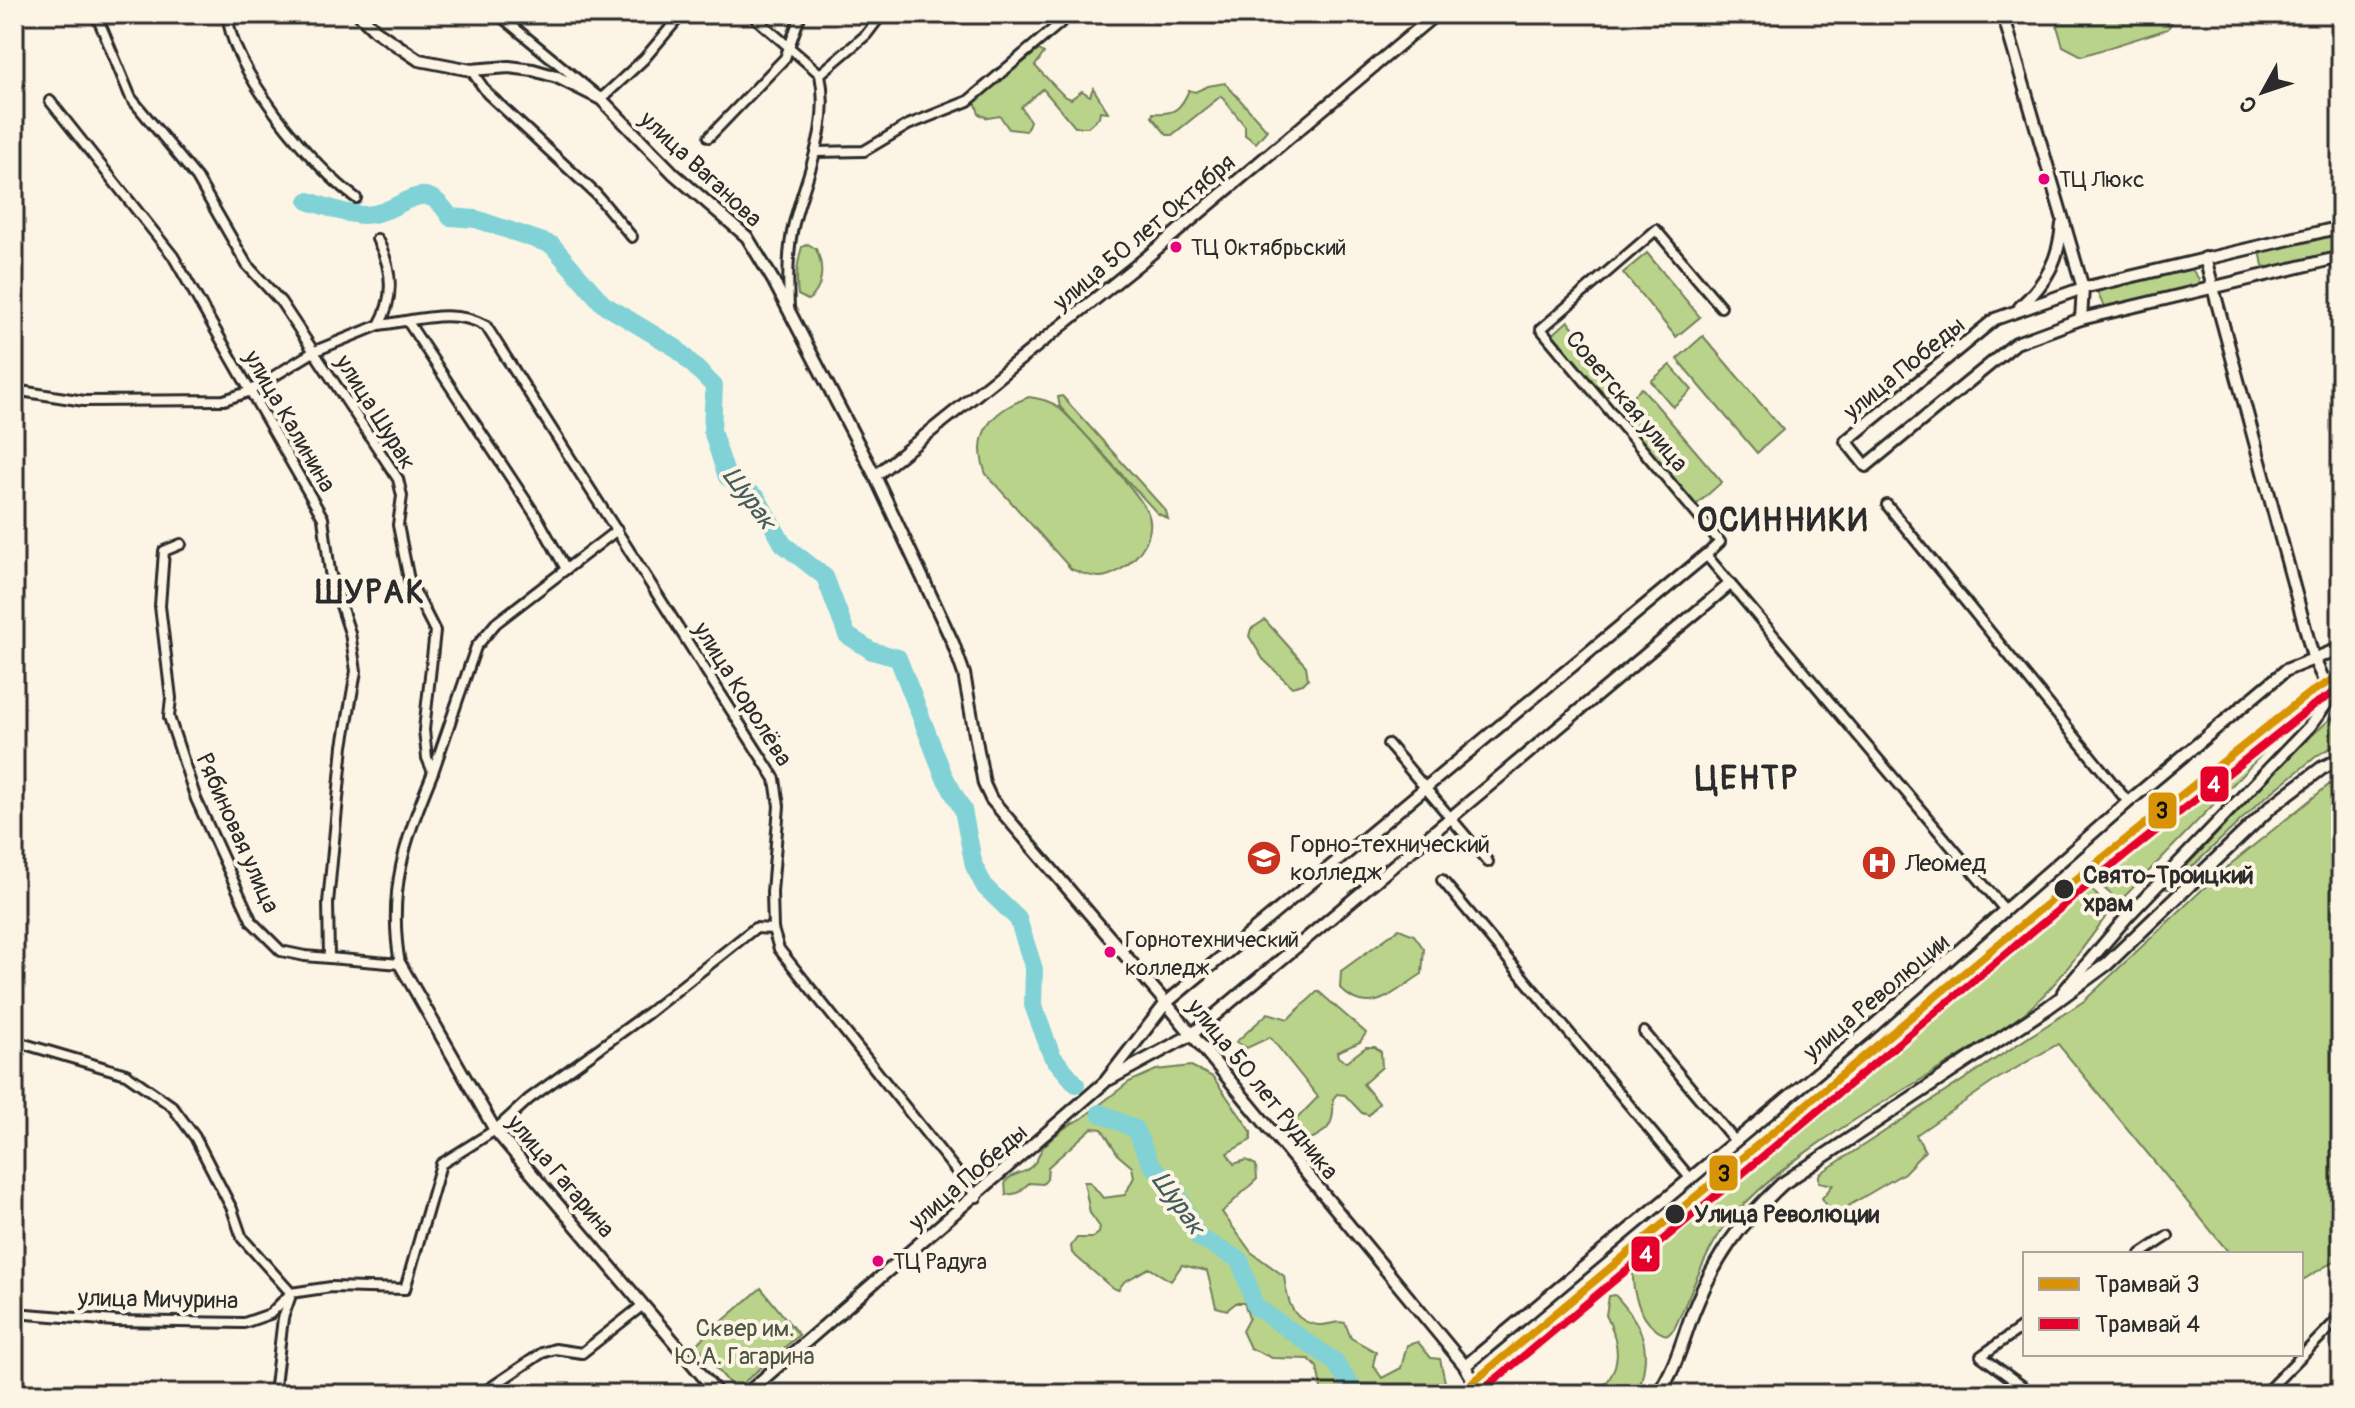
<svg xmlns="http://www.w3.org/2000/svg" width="2355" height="1408" font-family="Pangolin,sans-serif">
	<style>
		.green { fill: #b9d38a; stroke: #727f5a; stroke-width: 2 }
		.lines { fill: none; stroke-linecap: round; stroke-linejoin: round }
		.river { stroke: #80d2d6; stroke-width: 18 }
		.minor-casing { stroke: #2b2b2b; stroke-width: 14 }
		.tertiary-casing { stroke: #2b2b2b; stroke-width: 16 }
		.secondary-casing { stroke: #2b2b2b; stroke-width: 17 }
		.minor { stroke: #fcf5e5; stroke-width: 8 }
		.tertiary { stroke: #fcf5e5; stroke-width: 10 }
		.secondary { stroke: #fcf5e5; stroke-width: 11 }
		.tram-1-casing { stroke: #fcf5e5; stroke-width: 14 }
		.tram-2-casing { stroke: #fcf5e5; stroke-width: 14 }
		.tram-1 { stroke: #d89406; stroke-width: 8 }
		.tram-2 { stroke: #e4002b; stroke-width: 8 }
		.bus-dot { fill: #e5007d; stroke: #fcf5e5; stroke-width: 3 }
		.stop-dot { fill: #2b2b2b; stroke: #fcf5e5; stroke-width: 3 }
		.labels { text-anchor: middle; stroke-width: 8; stroke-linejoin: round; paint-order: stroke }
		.bus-label { font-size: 22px; fill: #2b2b2b; stroke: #fcf5e5; text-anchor: start }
		.street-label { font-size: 24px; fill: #2b2b2b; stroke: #fcf5e5 }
		.poi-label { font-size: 24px; fill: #2b2b2b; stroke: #fcf5e5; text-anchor: start }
		.stop-label { font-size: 24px; font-weight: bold; fill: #2b2b2b; stroke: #fcf5e5; text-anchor: start }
		.park-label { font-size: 24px; fill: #4e5543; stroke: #fcf5e5 }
		.water-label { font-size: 26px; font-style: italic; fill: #445d5e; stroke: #fcf5e5 }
		.district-label { font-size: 32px; font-weight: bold; letter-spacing: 2px; fill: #2b2b2b; stroke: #fcf5e5 }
		.line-badge { stroke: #fcf5e5; stroke-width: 3 }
		.badge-label { font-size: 22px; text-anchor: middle; font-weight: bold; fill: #fff }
		.pale-badge-label { font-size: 22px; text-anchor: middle; font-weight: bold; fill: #111 }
	</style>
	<rect width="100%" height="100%" fill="#fcf5e5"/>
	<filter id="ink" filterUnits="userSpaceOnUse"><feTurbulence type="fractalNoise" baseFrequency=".0125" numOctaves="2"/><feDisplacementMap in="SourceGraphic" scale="16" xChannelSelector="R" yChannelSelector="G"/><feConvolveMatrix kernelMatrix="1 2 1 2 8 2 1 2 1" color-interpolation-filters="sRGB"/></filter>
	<g filter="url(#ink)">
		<g class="green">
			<polygon points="2063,14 2176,14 2168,29 2082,56 2063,46 2057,26"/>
			<polygon points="1039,50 1044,53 1035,66 1064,96 1071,99 1082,91 1090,96 1093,88 1108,112 1100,111 1099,117 1088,127 1075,127 1043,89 1021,107 1030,121 1026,131 1009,129 1000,116 988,118 979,114 975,101"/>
			<path d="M1225 83 1267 130 1256 143 1245 135V126L1221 96 1172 135H1167L1152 117 1153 113C1174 115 1181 109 1189 90L1195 92 1208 86Z"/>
			<polygon points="2341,230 2341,254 2278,269 2263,266 2260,250"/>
			<path d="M808 244 816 249C824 265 824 290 808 300L798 295C796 279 797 262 802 247Z"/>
			<polygon points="1647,253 1700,317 1676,337 1623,273"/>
			<polygon points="2190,267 2199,279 2198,286 2105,309 2097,292 2103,286"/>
			<polygon points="1568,321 1621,384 1604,399 1551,336"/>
			<polygon points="1703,336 1783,430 1757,453 1677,359"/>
			<polygon points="1670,365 1692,390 1673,407 1651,381"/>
			<polygon points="1642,388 1722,482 1696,505 1616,411"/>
			<polygon points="1062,396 1166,511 1168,519 1157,513 1060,407 1058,397"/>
			<path d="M1029 397C1039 399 1049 400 1058 407 1074 421 1144 498 1149 516 1157 542 1125 575 1100 577 1089 577 1081 573 1071 569L986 474C971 434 991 411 1029 397Z"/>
			<polygon points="1265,620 1306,666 1308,679 1303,684 1292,687 1263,659 1249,636 1251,629"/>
			<polygon points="2295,714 2297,718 2124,897 2119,901 2099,884 2100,874"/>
			<polygon points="2341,714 2341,742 2318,755 2262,800 2169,889 2165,889 2294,752 2330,719"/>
			<polygon points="2341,780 2341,1257 2301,1281 2301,1254 2230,1254 2058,1044 1999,1078 1916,1135 1925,1151 1904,1173 1833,1215 1822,1198 1833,1185 1819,1182 1819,1175 1824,1171 2084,1001 2222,871 2330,784"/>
			<path d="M2084 886 2090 887 2110 911C2081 950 2053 993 2014 1021 1923 1085 1808 1134 1733 1216 1707 1244 1691 1295 1674 1329L1668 1335C1639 1330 1623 1274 1640 1254L1818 1111Z"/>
			<path d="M1399 929 1414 935 1424 949 1422 974C1393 992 1369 1019 1340 988L1341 971Z"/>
			<path d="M1318 991 1366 1033 1360 1042 1337 1052 1338 1057 1346 1062 1366 1047H1375L1381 1052 1382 1067 1363 1084 1379 1103 1369 1115 1362 1113 1345 1095 1337 1094 1333 1099C1335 1127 1328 1132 1302 1143L1294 1140 1287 1129 1318 1097 1270 1037 1247 1048 1236 1042 1268 1013 1288 1019Z"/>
			<path d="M1191 1066 1213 1077 1251 1131V1140L1227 1153 1234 1164 1246 1160 1256 1165 1257 1179 1222 1212 1251 1252 1284 1276C1287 1300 1291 1322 1319 1325 1329 1326 1336 1320 1345 1323L1351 1338 1376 1352 1373 1365 1382 1378 1401 1368 1407 1345 1418 1342 1431 1358 1440 1359 1445 1382 1441 1394H1322L1317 1367 1309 1359 1272 1358 1250 1348 1242 1331 1249 1318 1244 1303H1236L1227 1310 1216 1307 1207 1271 1182 1265 1171 1281 1149 1268 1124 1282 1118 1290 1111 1287 1072 1253 1071 1246 1077 1238H1092L1099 1233 1100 1227 1090 1213 1084 1182H1090L1103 1198 1125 1195 1134 1177 1132 1167 1119 1156 1102 1129 1092 1128 1048 1167 1047 1179 1043 1184 1029 1183 1018 1193 1006 1195 1005 1182C1013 1173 1018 1175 1027 1170 1041 1160 1038 1151 1045 1145 1053 1137 1068 1124 1081 1119L1129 1082 1156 1070Z"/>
			<polygon points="761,1288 799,1335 735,1390 696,1344"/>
			<path d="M1615 1295C1645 1327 1653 1351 1637 1394H1596C1624 1369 1620 1344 1606 1315L1609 1296Z"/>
		</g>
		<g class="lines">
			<g class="river">
				<path d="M308 201C325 206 346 215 364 215 404 214 421 171 450 217L476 219 552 245 603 304 676 348 714 386 712 431 727 477 757 498 783 544 825 577 847 635 872 651 898 658 944 776 963 810 974 866 985 887 1018 919 1034 969 1033 1005 1052 1056 1076 1084"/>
				<polyline points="1100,1113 1135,1129 1151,1164 1175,1188 1198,1237 1240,1260 1255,1306 1334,1361 1356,1394"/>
			</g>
			<g class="minor-casing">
				<g id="minor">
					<path d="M96 14 131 98 197 178 247 265 281 302 398 479 402 496 398 525 409 580 435 631 424 730 427 758 433 772C405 840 387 890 400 964L305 956 281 951 252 922 196 799 169 717 171 698 160 606 164 551 181 544"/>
					<path d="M228 14C228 66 314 169 356 198"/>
					<polyline points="498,14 601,99 644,59 682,14"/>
					<polyline points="751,14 820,74"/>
					<polyline points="471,70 487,93 596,194 632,237"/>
					<polyline points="50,101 173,256 323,518 330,572 350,633 356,671 343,746 328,903 329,956"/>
					<polyline points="709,137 785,58 801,14"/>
					<polyline points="816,152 864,151 908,125 968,101 1071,14"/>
					<path d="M377 239C392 267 395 297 379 325 415 321 453 307 486 326L775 779 779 806 772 892 773 929 779 949 977 1197"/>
					<polyline points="1721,307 1656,230 1541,329 1720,542 1706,555 2005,910"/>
					<path d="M789 309C788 281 787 251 794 223 807 172 831 128 820 74L866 35 882 14"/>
					<polyline points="408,322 538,519 566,569"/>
					<polyline points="14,390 84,401 224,400 248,392 315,351 379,325"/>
					<polyline points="1887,505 2128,802"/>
					<polyline points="1388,744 1488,862"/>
					<polyline points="433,772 476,647 496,623 617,530"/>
					<polyline points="1442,880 1690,1178"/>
					<polyline points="1644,1032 1735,1141"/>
					<polyline points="14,1041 126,1074 172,1106 195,1137 232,1209 242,1238 291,1293"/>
					<polyline points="2141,1254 2168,1236"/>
					<polyline points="291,1293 331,1287 405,1289 441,1164 495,1130 529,1099 648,1013 755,928 773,929"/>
					<polyline points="14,1313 115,1321 244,1323 270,1314 291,1293"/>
					<polyline points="2025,1325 1981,1356 2033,1394"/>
					<polyline points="274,1394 283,1318 290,1298"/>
					<polyline points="481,1394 542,1353 555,1349 582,1353 643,1305"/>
					<polyline points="2264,1394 2341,1316"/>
				</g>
			</g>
			<g class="tertiary-casing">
				<g id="tertiary">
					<polyline points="359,14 376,31 419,60 471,70 509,67 533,70 557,77 601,99 674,174 747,237 773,280 875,476 953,643 964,674 984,784 991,799 1166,1003 1465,1366"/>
					<polyline points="2003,14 2083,288 2081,319"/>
					<polyline points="2341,227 2083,288 1995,319 1846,441 1866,466 2016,343 2081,319 2341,257"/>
					<polyline points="2205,258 2313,657 2328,689"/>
					<path d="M2020 307C2046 283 2059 260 2062 224"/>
					<polyline points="875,476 1141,262 1436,14"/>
					<polyline points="400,964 495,1130 718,1394"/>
					<polyline points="2063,992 2126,918 2310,726 2326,704 2328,689 2341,696"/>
					<polyline points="1110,1079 1191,1035 1730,584"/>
					<polyline points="746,1394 1105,1082 1166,1003 1706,555"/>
					<polyline points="1476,1394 1476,1385 1465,1366 1864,1034 2128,802 2286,670 2341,648"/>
				</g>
			</g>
			<g class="secondary-casing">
				<path id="secondary" d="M1658 1394C1675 1370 1682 1342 1692 1315 1714 1259 1738 1225 1782 1184L2047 1008 2107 964 2272 806 2322 768 2341 759"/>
			</g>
			<use href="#minor" class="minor"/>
			<use href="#tertiary" class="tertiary"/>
			<use href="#secondary" class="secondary"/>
			<g class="tram-1-casing">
				<polyline id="tram-1" points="1459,1394 2085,872 2308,694 2341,675"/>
			</g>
			<g class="tram-2-casing">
				<polyline id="tram-2" points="1478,1394 2093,881 2315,704 2341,689"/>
			</g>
			<use href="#tram-1" class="tram-1"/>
			<use href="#tram-2" class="tram-2"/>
		</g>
	</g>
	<defs>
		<g id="university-disc" transform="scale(1.8)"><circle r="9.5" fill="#c8321e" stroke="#fcf5e5"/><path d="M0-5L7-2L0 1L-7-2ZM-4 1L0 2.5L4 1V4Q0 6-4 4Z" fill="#fff"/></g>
		<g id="hospital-disc" transform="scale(1.8)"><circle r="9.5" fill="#c8321e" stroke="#fcf5e5"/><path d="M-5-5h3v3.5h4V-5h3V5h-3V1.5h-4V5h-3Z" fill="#fff"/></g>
	</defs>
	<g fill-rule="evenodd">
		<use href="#university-disc" x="1264" y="858"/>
		<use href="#hospital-disc" x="1879" y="863"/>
	</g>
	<g class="bus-dot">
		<circle cx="2044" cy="179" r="7"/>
		<circle cx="1176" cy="247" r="7"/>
		<circle cx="1110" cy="952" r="7"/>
		<circle cx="878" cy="1261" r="7"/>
	</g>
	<g class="stop-dot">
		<circle cx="2064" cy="889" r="11"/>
		<circle cx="1675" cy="1214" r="11"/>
	</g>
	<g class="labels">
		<g class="bus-label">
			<text x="2059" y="187">ТЦ Люкс</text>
			<text x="1191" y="255">ТЦ Октябрьский</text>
			<text x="1125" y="947">Горнотехнический<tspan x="1125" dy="28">колледж</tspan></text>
			<text x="893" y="1269">ТЦ Радуга</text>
		</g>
		<g class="street-label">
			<text transform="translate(701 169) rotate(43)" y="8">улица Ваганова</text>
			<text transform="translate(1144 232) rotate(-40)" y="8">улица 50 лет Октября</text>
			<text transform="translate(1904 368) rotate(-39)" y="8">улица Победы</text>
			<text transform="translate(1627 401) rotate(50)" y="8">Советская улица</text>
			<text transform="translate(376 412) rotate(58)" y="8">улица Шурак</text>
			<text transform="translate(290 421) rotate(60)" y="8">улица Калинина</text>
			<text transform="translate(743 694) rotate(58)" y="8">улица Королёва</text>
			<text transform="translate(238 833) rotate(66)" y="8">Рябиновая улица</text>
			<text transform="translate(1876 997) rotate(-40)" y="8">улица Революции</text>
			<text transform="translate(1263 1089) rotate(51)" y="8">улица 50 лет Рудника</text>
			<text transform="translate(561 1176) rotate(50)" y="8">улица Гагарина</text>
			<text transform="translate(968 1177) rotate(-41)" y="8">улица Победы</text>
			<text transform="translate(158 1299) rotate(1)" y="8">улица Мичурина</text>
		</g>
		<g class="poi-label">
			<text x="1290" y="852">Горно-технический<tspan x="1290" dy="28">колледж</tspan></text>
			<text x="1905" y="871">Леомед</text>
		</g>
		<g class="stop-label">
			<text x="2083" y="883">Свято-Троицкий<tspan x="2083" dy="28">храм</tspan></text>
			<text x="1694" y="1222">Улица Революции</text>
		</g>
		<g class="park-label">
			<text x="745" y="1336">Сквер им.<tspan x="745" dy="28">Ю.А. Гагарина</tspan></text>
		</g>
		<g class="water-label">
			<text transform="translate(750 498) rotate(53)" y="9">Шурак</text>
			<text transform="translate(1179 1203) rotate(54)" y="9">Шурак</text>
		</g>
		<g class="district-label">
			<text x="1783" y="531">ОСИННИКИ</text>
			<text x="371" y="603">ШУРАК</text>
			<text x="1747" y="789">ЦЕНТР</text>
		</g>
	</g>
	<g class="line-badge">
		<rect x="2199" y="765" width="31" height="38" rx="8" fill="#e4002b"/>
		<rect x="2147" y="791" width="31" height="39" rx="8" fill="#d89406"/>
		<rect x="1708" y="1154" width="31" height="38" rx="8" fill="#d89406"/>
		<rect x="1630" y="1235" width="31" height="38" rx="8" fill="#e4002b"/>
	</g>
	<g class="badge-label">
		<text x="2214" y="792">4</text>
		<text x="1646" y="1262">4</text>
	</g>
	<g class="pale-badge-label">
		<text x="2162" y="818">3</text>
		<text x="1724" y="1181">3</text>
	</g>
	<rect width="2355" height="1408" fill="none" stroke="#fcf5e5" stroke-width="48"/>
	<rect x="24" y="24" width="2307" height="1360" fill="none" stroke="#2b2b2b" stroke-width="3" filter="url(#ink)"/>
	<rect x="2023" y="1252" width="280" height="104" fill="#fcf5e5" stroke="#a8a49b" stroke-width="2"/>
	<rect x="2039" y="1278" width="40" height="12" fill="#d89406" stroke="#a8a49b" stroke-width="2"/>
	<text x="2095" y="1292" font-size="24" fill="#2b2b2b">Трамвай 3</text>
	<rect x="2039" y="1318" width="40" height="12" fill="#e4002b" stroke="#a8a49b" stroke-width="2"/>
	<text x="2095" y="1332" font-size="24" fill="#2b2b2b">Трамвай 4</text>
	<g transform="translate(2263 92) rotate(230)" stroke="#fcf5e5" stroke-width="6" paint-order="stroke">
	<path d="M0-6L14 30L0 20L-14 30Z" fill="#2b2b2b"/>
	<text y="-12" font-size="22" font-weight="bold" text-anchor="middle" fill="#2b2b2b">С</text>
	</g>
</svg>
